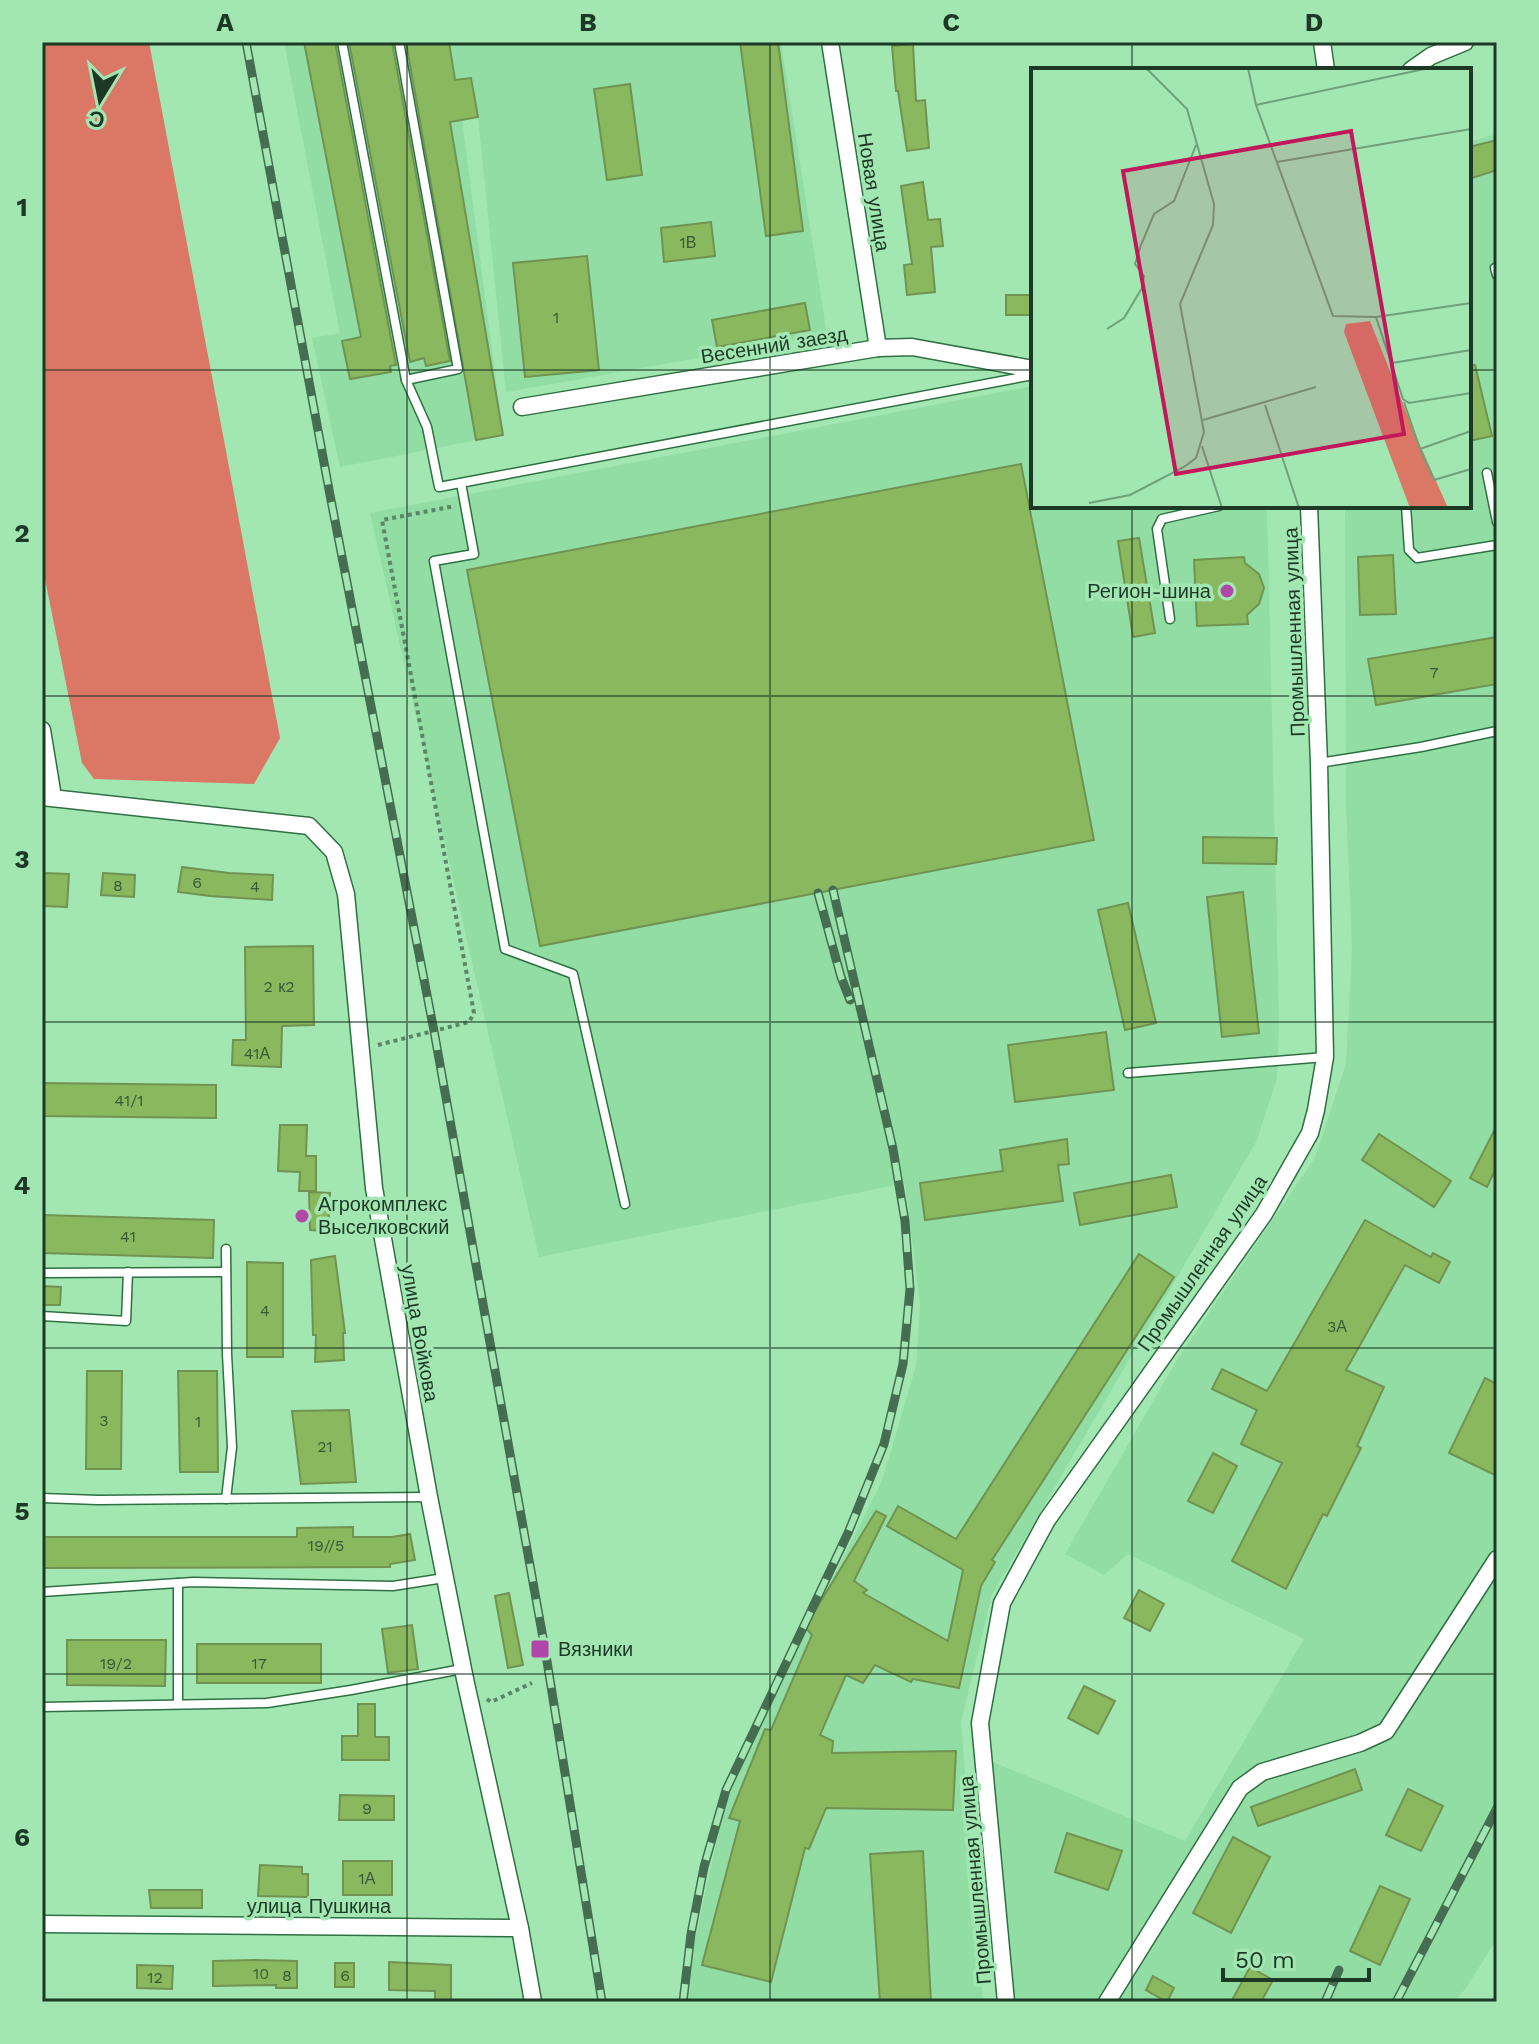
<svg xmlns="http://www.w3.org/2000/svg" width="1539" height="2044" font-family="'Work Sans',sans-serif">
	<style>
		.built { fill: #91dda4 }
		.forest { fill: #db7765 }
		.building { fill: #8ab85f; stroke: #719352; stroke-width: 2 }
		.lines { fill: none; stroke-linecap: round; stroke-linejoin: round }
		.service-casing { stroke: #2e7042; stroke-width: 11 }
		.minor-casing { stroke: #2e7042; stroke-width: 19 }
		.path { stroke: #598765; stroke-width: 4; stroke-dasharray: 4 4; stroke-linecap: butt }
		.service { stroke: #fff; stroke-width: 8 }
		.minor { stroke: #fff; stroke-width: 16 }
		.rail-casing { stroke: #456d4f; stroke-width: 9 }
		.rail { stroke: #a2e6b2; stroke-width: 6; stroke-dasharray: 18; stroke-linecap: butt }
		.grid { fill: none; stroke: #1d3925; stroke-width: 2; stroke-opacity: 0.55 }
		.poi-dot { fill: #b147a8; stroke: #a2e6b2; stroke-width: 3 }
		.labels { text-anchor: middle; stroke-width: 7; stroke-linejoin: round; paint-order: stroke }
		.number-label { font-size: 16px; fill: #385934 }
		.street-label { font-size: 20px; fill: #1d3925; stroke: #a2e6b2 }
		.poi-label { font-size: 20px; fill: #1d3925; stroke: #a2e6b2; text-anchor: start }
		.inset-road { fill: none; stroke: #6da17a; stroke-width: 2 }
		.view { fill: #c2185b; fill-opacity: 0.15; stroke: #c2185b; stroke-width: 4 }
		.inset-edge { fill: none; stroke: #1d3925; stroke-width: 4 }
		.neatline { fill: none; stroke: #1d3925; stroke-width: 3 }
		.grid-label { font-size: 26px; text-anchor: middle; font-weight: bold; fill: #1d3925 }
	</style>
	<rect width="100%" height="100%" fill="#a2e6b2"/>
	<g class="built">
		<polygon points="284,42 781,42 827,335 506,392 478,117 462,120 503,435 340,467 312,338 340,333"/>
		<polygon points="1497,134 1497,1939 1466,1988 1454,2002 1012,2002 993,1762 1185,1841 1304,1639 1128,1554 1104,1575 1065,1554 1178,1358 1315,1158 1346,1064 1352,950 1346,803 1345,506 1469,506 1469,142"/>
		<polygon points="1033,386 1033,506 1267,506 1279,1023 1277,1078 1257,1140 992,1595 961,1722 983,2002 686,2002 688,1972 724,1807 766,1710 882,1481 916,1366 920,1304 905,1183 539,1257 370,513"/>
	</g>
	<polygon class="forest" points="42,42 149,42 280,738 254,784 94,779 82,763 42,564"/>
	<g class="building">
		<polygon points="304,42 335,42 396,365 390,366 391,372 350,379 342,341 361,337"/>
		<polygon points="349,42 392,42 450,361 426,366 424,358 410,362"/>
		<polygon points="406,42 449,42 455,80 471,78 478,117 450,122 503,435 476,440"/>
		<polygon points="740,42 778,42 803,231 766,236"/>
		<polygon points="913,44 916,101 925,100 929,148 907,151 898,91 896,91 892,46"/>
		<polygon points="630,84 642,175 607,180 594,89"/>
		<polygon points="1497,140 1497,170 1469,179 1469,147"/>
		<polygon points="923,182 928,220 940,219 943,246 931,247 935,292 907,295 904,265 912,264 901,186"/>
		<polygon points="711,222 715,256 664,262 661,228"/>
		<polygon points="587,256 599,370 525,377 513,263"/>
		<rect x="1006" y="295" width="24" height="20"/>
		<polygon points="805,303 810,330 717,347 712,320"/>
		<polygon points="1475,365 1492,436 1469,441 1469,366"/>
		<polygon points="1021,464 1094,840 540,946 467,570"/>
		<polygon points="1139,538 1155,633 1133,637 1118,541"/>
		<polygon points="1393,555 1396,614 1360,615 1358,557"/>
		<polygon points="1244,557 1245,563 1259,574 1264,588 1259,604 1247,615 1248,624 1197,626 1194,560"/>
		<polygon points="1497,637 1497,684 1376,705 1368,659"/>
		<polygon points="1203,837 1277,838 1276,864 1203,863"/>
		<polygon points="182,867 229,873 273,875 272,900 210,896 178,892"/>
		<polygon points="44,873 69,874 67,907 43,906"/>
		<polygon points="103,873 135,875 134,897 101,895"/>
		<polygon points="1243,892 1259,1033 1222,1037 1207,897"/>
		<polygon points="1128,903 1156,1023 1125,1030 1098,910"/>
		<polygon points="313,946 314,1025 282,1026 281,1067 232,1065 233,1040 246,1040 245,947"/>
		<polygon points="1106,1032 1114,1090 1015,1102 1008,1045"/>
		<polygon points="42,1083 216,1085 216,1118 42,1116"/>
		<polygon points="280,1125 307,1125 306,1156 316,1156 316,1191 299,1191 300,1172 278,1171"/>
		<polygon points="1497,1125 1497,1166 1487,1187 1470,1178"/>
		<polygon points="1379,1134 1451,1181 1434,1207 1362,1160"/>
		<polygon points="1067,1139 1069,1164 1058,1165 1063,1201 925,1220 920,1183 1003,1171 1000,1150"/>
		<polygon points="1171,1175 1177,1207 1080,1225 1074,1193"/>
		<polygon points="309,1192 330,1193 328,1231 310,1230"/>
		<polygon points="42,1215 214,1220 213,1258 42,1253"/>
		<polygon points="1365,1220 1431,1257 1433,1253 1450,1262 1439,1283 1405,1265 1346,1370 1384,1387 1357,1446 1361,1448 1327,1516 1323,1514 1286,1589 1232,1561 1282,1463 1241,1444 1257,1410 1212,1389 1222,1369 1267,1391"/>
		<polygon points="1139,1254 1174,1277 992,1560 995,1562 981,1586 959,1688 913,1679 911,1682 875,1665 863,1683 846,1675 820,1735 833,1741 832,1753 956,1751 953,1810 826,1808 809,1849 805,1848 771,1982 702,1965 740,1821 729,1818 765,1729 771,1730 812,1635 805,1627 876,1511 886,1516 854,1581 867,1590 863,1593 948,1641 963,1570 887,1526 898,1506 956,1539"/>
		<polygon points="335,1256 345,1333 343,1333 344,1360 315,1362 316,1335 313,1335 311,1260"/>
		<polygon points="247,1262 283,1263 283,1357 247,1357"/>
		<polygon points="42,1286 61,1287 60,1305 42,1305"/>
		<polygon points="87,1371 122,1371 121,1469 86,1469"/>
		<polygon points="178,1371 217,1371 218,1472 180,1472"/>
		<polygon points="1485,1378 1497,1384 1497,1476 1449,1453"/>
		<polygon points="349,1410 356,1482 301,1484 292,1411"/>
		<polygon points="1213,1453 1237,1466 1213,1513 1188,1501"/>
		<polygon points="353,1527 353,1537 392,1537 410,1534 415,1560 390,1564 390,1567 42,1568 42,1537 297,1537 297,1528"/>
		<polygon points="1139,1590 1164,1604 1150,1631 1124,1618"/>
		<polygon points="509,1593 523,1665 508,1668 495,1596"/>
		<polygon points="412,1625 418,1669 388,1673 382,1629"/>
		<polygon points="67,1640 166,1640 165,1686 67,1685"/>
		<rect x="197" y="1644" width="124" height="39"/>
		<polygon points="1084,1686 1115,1701 1098,1734 1068,1718"/>
		<polygon points="358,1704 375,1704 375,1737 389,1737 389,1760 342,1760 342,1736 358,1736"/>
		<polygon points="1355,1769 1362,1790 1258,1826 1251,1807"/>
		<polygon points="1408,1789 1443,1806 1421,1851 1386,1835"/>
		<polygon points="340,1795 394,1796 394,1820 339,1820"/>
		<polygon points="1067,1833 1122,1851 1108,1890 1055,1872"/>
		<polygon points="1233,1837 1270,1857 1231,1933 1193,1913"/>
		<polygon points="923,1851 931,2002 880,2002 870,1854"/>
		<rect x="343" y="1861" width="49" height="34"/>
		<polygon points="260,1865 302,1867 302,1874 308,1874 308,1897 258,1896"/>
		<polygon points="1380,1886 1410,1899 1380,1965 1350,1951"/>
		<polygon points="149,1890 202,1890 202,1908 151,1908"/>
		<polygon points="255,1960 297,1961 297,1988 276,1988 276,1985 213,1986 213,1961"/>
		<polygon points="389,1962 451,1965 451,2002 435,2002 435,1991 389,1990"/>
		<rect x="335" y="1963" width="19" height="24"/>
		<polygon points="137,1965 173,1966 172,1989 137,1988"/>
		<polygon points="1250,1967 1273,1980 1261,2002 1231,2002"/>
		<polygon points="1153,1976 1174,1988 1167,2002 1146,1990"/>
	</g>
	<g class="lines">
		<g class="service-casing">
			<g id="service">
				<polyline points="342,42 406,380 427,427 439,487 1033,375"/>
				<polyline points="399,42 458,369 406,380"/>
				<polyline points="1497,267 1495,268 1497,275"/>
				<polyline points="1487,473 1497,522"/>
				<polyline points="461,483 474,554 434,561 505,949 573,974 625,1204"/>
				<polyline points="1406,506 1409,550 1417,558 1497,545"/>
				<polyline points="1170,619 1157,529 1162,519 1219,506"/>
				<polyline points="1319,763 1421,747 1497,731"/>
				<polyline points="1128,1073 1325,1057"/>
				<polyline points="226,1249 227,1354 232,1447 226,1499"/>
				<polyline points="42,1273 226,1272"/>
				<polyline points="42,1316 126,1321 128,1272"/>
				<polyline points="42,1498 98,1500 429,1497"/>
				<polyline points="42,1592 193,1582 393,1586 444,1578"/>
				<polyline points="178,1704 178,1583"/>
				<polyline points="42,1707 267,1703 351,1690 462,1669"/>
			</g>
		</g>
		<g class="minor-casing">
			<g id="minor">
				<polyline points="830,42 878,348"/>
				<polyline points="1322,42 1326,70"/>
				<polyline points="1411,70 1431,56 1465,42"/>
				<polyline points="522,407 878,348 912,347 1033,369"/>
				<polyline points="42,730 53,797"/>
				<polyline points="42,797 309,826 334,852 346,894 374,1188 429,1497 465,1679 520,1928 533,2002"/>
				<polyline points="42,1924 520,1928"/>
				<polyline points="1006,2002 980,1723 1002,1603 1047,1520 1264,1214 1310,1133 1316,1110 1325,1057 1319,763 1309,506"/>
				<polyline points="1107,2002 1240,1788 1262,1772 1360,1743 1386,1731 1497,1559"/>
			</g>
		</g>
		<g class="path">
			<polyline points="378,1045 469,1022 474,1013 382,520 455,506"/>
			<polyline points="487,1699 491,1702 532,1683"/>
		</g>
		<use href="#service" class="service"/>
		<use href="#minor" class="minor"/>
		<g class="rail-casing">
			<g id="rail">
				<polyline points="246,42 330,495 434,1031 545,1649 602,2002"/>
				<polyline points="818,893 841,977 850,1000"/>
				<polyline points="683,2002 691,1934 704,1867 726,1790 848,1533 884,1444 903,1364 910,1289 905,1221 893,1149 833,890"/>
				<polyline points="1325,2002 1339,1970"/>
				<polyline points="1396,2002 1497,1808"/>
			</g>
		</g>
		<use href="#rail" class="rail"/>
	</g>
	<path class="grid" d="M407 42V2002M770 42V2002M1132 42V70M42 370H1033M1469 370H1497M1132 506V2002M42 696H1497M42 1022H1497M42 1348H1497M42 1674H1497"/>
	<g class="poi-dot">
		<circle cx="1227" cy="591" r="8"/>
		<circle cx="302" cy="1216" r="8"/>
		<rect x="530" y="1639" width="20" height="20" rx="4"/>
	</g>
	<g class="labels">
		<g class="number-label">
			<text x="688" y="248">1В</text>
			<text x="556" y="323">1</text>
			<text x="1434" y="678">7</text>
			<text x="197" y="888">6</text>
			<text x="118" y="891">8</text>
			<text x="255" y="892">4</text>
			<text x="279" y="992">2 к2</text>
			<text x="257" y="1059">41А</text>
			<text x="129" y="1106">41/1</text>
			<text x="128" y="1242">41</text>
			<text x="265" y="1316">4</text>
			<text x="1337" y="1332">3А</text>
			<text x="104" y="1426">3</text>
			<text x="198" y="1427">1</text>
			<text x="325" y="1452">21</text>
			<text x="326" y="1551">19//5</text>
			<text x="116" y="1669">19/2</text>
			<text x="259" y="1669">17</text>
			<text x="367" y="1814">9</text>
			<text x="367" y="1884">1А</text>
			<text x="261" y="1979">10</text>
			<text x="287" y="1981">8</text>
			<text x="345" y="1981">6</text>
			<text x="155" y="1983">12</text>
		</g>
		<g class="street-label">
			<text transform="translate(874 192) rotate(81)" y="7">Новая улица</text>
			<text transform="translate(774 345) rotate(-9)" y="7">Весенний заезд</text>
			<text transform="translate(1294 632) rotate(-92)" y="7">Промышленная улица</text>
			<text transform="translate(1202 1263) rotate(-55)" y="7">Промышленная улица</text>
			<text transform="translate(420 1333) rotate(80)" y="7">улица Войкова</text>
			<text transform="translate(975 1880) rotate(-95)" y="7">Промышленная улица</text>
			<text x="319" y="1913">улица Пушкина</text>
		</g>
		<g class="poi-label">
			<text x="1211" y="598" text-anchor="end">Регион-шина</text>
			<text x="318" y="1211">Агрокомплекс<tspan x="318" dy="23">Выселковский</tspan></text>
			<text x="558" y="1656">Вязники</text>
		</g>
	</g>
	<g transform="translate(1031 68)">
		<rect width="440" height="440" fill="#a2e6b2"/>
		<path d="M339 253 385 368 417 440H379L313 264 315 256Z" fill="#db7765"/>
		<path class="inset-road" d="M217 0 225 37 302 248 345 249 440 235M225 37 398 0M246 94 440 61M345 249 372 331 378 335 440 325M76 261 93 250 111 220 113 208 104 196 110 177 123 146 143 133 165 77M361 295 440 282M373 334 389 381 440 363M234 337 268 440M172 352 285 319M171 378 191 440M389 381 403 412 440 401M58 435 99 427 153 399 165 390 173 364 149 236 182 157 183 136 156 41 115 0"/>
		<path class="view" d="M320 63 373 366 145 406 92 103Z"/>
		<rect width="440" height="440" class="inset-edge"/>
	</g>
	<rect width="1539" height="2044" fill="none" stroke="#a2e6b2" stroke-width="88"/>
	<g transform="translate(100 100) rotate(190)" stroke="#a2e6b2" stroke-width="6" paint-order="stroke">
	<path d="M0-6L14 30L0 20L-14 30Z" fill="#1d3925"/>
	<text y="-12" font-size="22" font-weight="bold" text-anchor="middle" fill="#1d3925">С</text>
	</g>
	<path d="M1223 1968v12h146v-12" fill="none" stroke="#1d3925" stroke-width="4"/>
	<text x="1235" y="1968" font-size="24" fill="#1d3925" stroke="#a2e6b2" stroke-width="6" paint-order="stroke">50 m</text>
	<rect x="44" y="44" width="1451" height="1956" class="neatline"/>
	<g class="grid-label">
		<text x="225" y="31">A</text>
		<text x="588" y="31">B</text>
		<text x="951" y="31">C</text>
		<text x="1314" y="31">D</text>
		<text x="22" y="216">1</text>
		<text x="22" y="542">2</text>
		<text x="22" y="868">3</text>
		<text x="22" y="1194">4</text>
		<text x="22" y="1520">5</text>
		<text x="22" y="1846">6</text>
	</g>
</svg>
